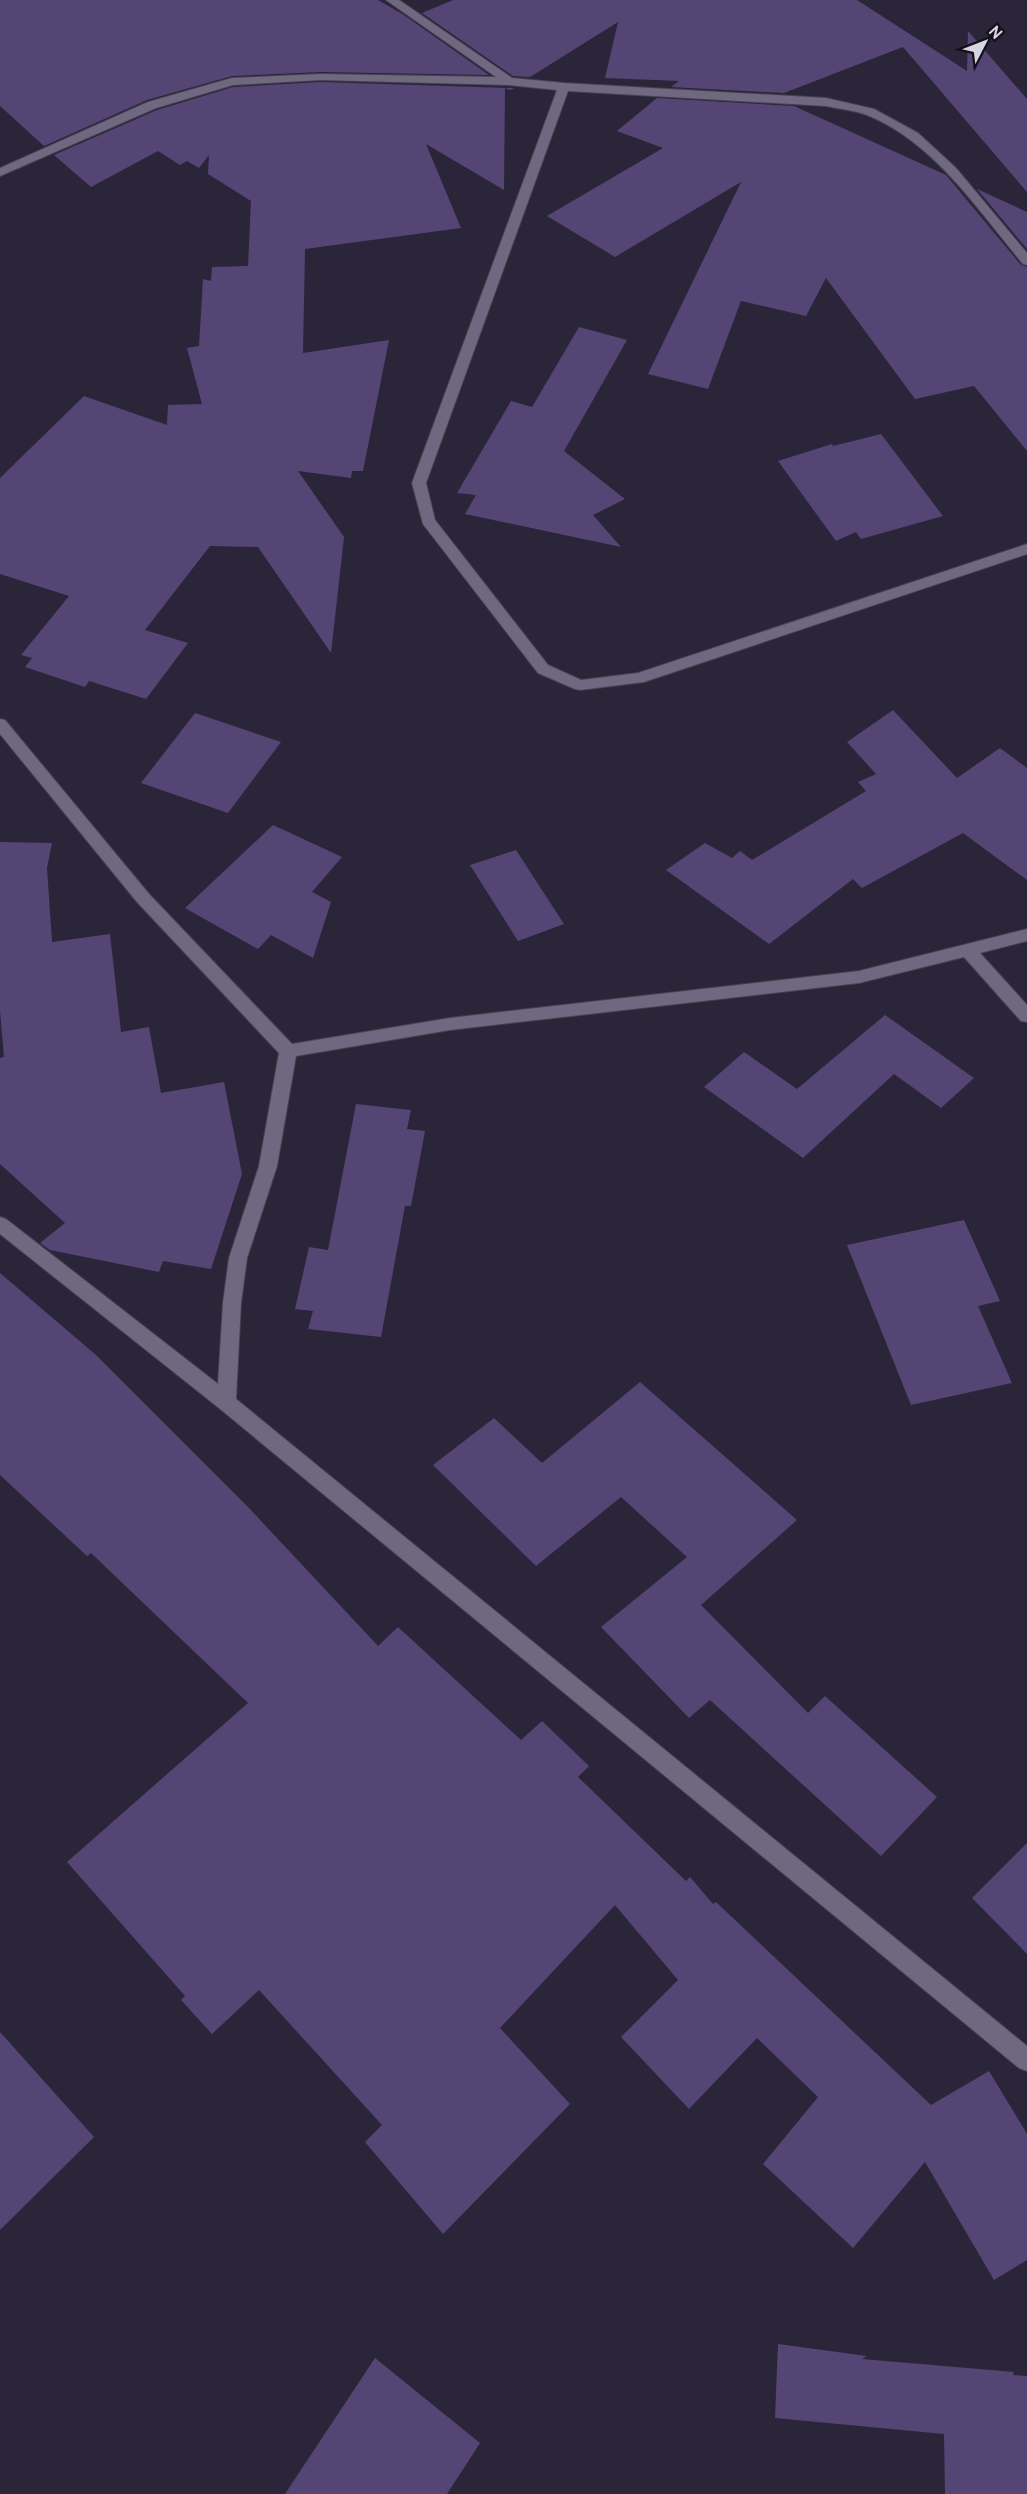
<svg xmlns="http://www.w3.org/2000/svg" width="1027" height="2494" font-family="Overpass,sans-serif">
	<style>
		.building { fill: #554575 }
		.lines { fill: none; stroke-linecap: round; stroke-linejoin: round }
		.minor-casing { stroke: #474252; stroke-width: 2 }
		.minor { fill: #6f6880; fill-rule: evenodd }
	</style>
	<rect width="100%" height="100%" fill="#2b2539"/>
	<g class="building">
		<polygon points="0,0 378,0 404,15 489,75 321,72 232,76 147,100 44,146 0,106"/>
		<polygon points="453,0 857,0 967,71 968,31 1027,99 1027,192 903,47 784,93 671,87 679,81 605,78 618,22 530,77 513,76 422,13"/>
		<polygon points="321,82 514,88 510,90 505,88 504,190 426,144 461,228 305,249 303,353 389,340 363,471 352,471 351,478 298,471 344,537 331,653 258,547 210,546 145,630 188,643 146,699 89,681 85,687 25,667 32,658 21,655 69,596 0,574 0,478 84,396 167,425 168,405 202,404 187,348 199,346 203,279 211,281 212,267 248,266 251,201 208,174 209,155 199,168 187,161 180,165 158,151 91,187 54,155 157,110 233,87"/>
		<polygon points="657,98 794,106 946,175 1021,265 1027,267 1027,451 974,386 915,399 826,278 806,316 741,301 708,389 648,374 741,182 615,257 547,216 663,148 617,131"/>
		<polygon points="977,189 1027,212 1027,249"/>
		<polygon points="579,327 627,340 564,451 625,499 593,515 621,547 465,514 476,495 457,493 511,401 532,407"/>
		<polygon points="881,434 943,516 861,539 856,532 836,541 778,461 832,444 833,446"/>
		<polygon points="893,710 957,778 1000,748 1027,768 1027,880 963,833 862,888 853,879 769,944 666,870 705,843 732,858 740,851 752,860 866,791 858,782 876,774 847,742"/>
		<polygon points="195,713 281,742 228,813 141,783"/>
		<polygon points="273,825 342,857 312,892 331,902 313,958 271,935 258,949 185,908"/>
		<polygon points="0,842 52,843 47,868 52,942 110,934 121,1032 149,1027 161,1093 224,1082 242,1174 211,1269 163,1261 159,1272 50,1250 40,1243 65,1223 0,1164 0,1058 4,1057 0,1011"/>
		<polygon points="516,850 564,924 518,941 470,865"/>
		<polygon points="885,1015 974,1078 941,1108 894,1074 803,1158 704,1087 744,1052 797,1089"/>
		<polygon points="356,1104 411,1110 407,1129 425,1131 411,1206 405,1206 381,1337 308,1329 313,1311 295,1309 309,1247 328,1250"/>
		<polygon points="964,1220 1000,1301 978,1306 1012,1383 911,1405 847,1245"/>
		<polygon points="0,1273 96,1355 249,1508 378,1646 398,1627 521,1740 542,1721 589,1766 578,1777 686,1881 690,1877 713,1904 716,1902 931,2105 989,2071 1027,2134 1027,2260 994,2280 925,2162 853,2248 763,2164 818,2097 757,2038 689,2109 621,2037 678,1980 615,1905 500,2028 570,2104 443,2234 365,2142 382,2125 259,1990 212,2034 181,2000 185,1996 67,1862 248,1703 91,1553 87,1556 0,1475"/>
		<polygon points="640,1382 797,1520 701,1605 808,1713 825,1696 937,1797 881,1856 710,1700 689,1718 601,1627 687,1557 621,1497 536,1566 433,1465 494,1418 542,1463"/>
		<polygon points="1027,1843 1027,1954 972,1898"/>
		<polygon points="0,2032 94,2137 0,2230"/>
		<polygon points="778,2344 867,2356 862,2359 1014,2372 1013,2375 1027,2376 1027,2494 945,2494 944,2434 775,2418"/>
		<polygon points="375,2358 480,2443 447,2494 285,2494"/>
	</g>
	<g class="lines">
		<g class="minor-casing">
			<g id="minor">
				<path d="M386 0H399L512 78 564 83 826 98 874 109 918 133 956 168 1027 253V265L1023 264C978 210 934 142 867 115 854 110 839 109 826 106L568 91 426 483 435 520 548 665 581 680 638 673 1027 544V554L644 682 580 690 575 689 538 673 423 524 412 483 557 90 509 85 321 80 233 85 156 108 0 176V168L148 102 232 78 321 74 496 77Z"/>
				<polygon points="0,719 5,720 149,894 292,1044 450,1018 859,971 1027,929 1027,941 980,953 1027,1005 1027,1022 1021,1021 964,957 859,983 450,1030 296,1056 277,1166 247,1258 241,1303 236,1399 1027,2046 1027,2071 1019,2068 219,1408 0,1234 0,1217 6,1219 218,1384 223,1303 229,1258 259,1166 279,1053 137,902 0,734"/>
			</g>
		</g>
		<use href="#minor" class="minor"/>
	</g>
	<g transform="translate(985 42) rotate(48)" stroke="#131019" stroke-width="4.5" paint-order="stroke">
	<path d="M0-4.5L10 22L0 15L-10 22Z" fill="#d8d5e2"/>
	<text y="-9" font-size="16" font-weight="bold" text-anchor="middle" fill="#d8d5e2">N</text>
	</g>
</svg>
